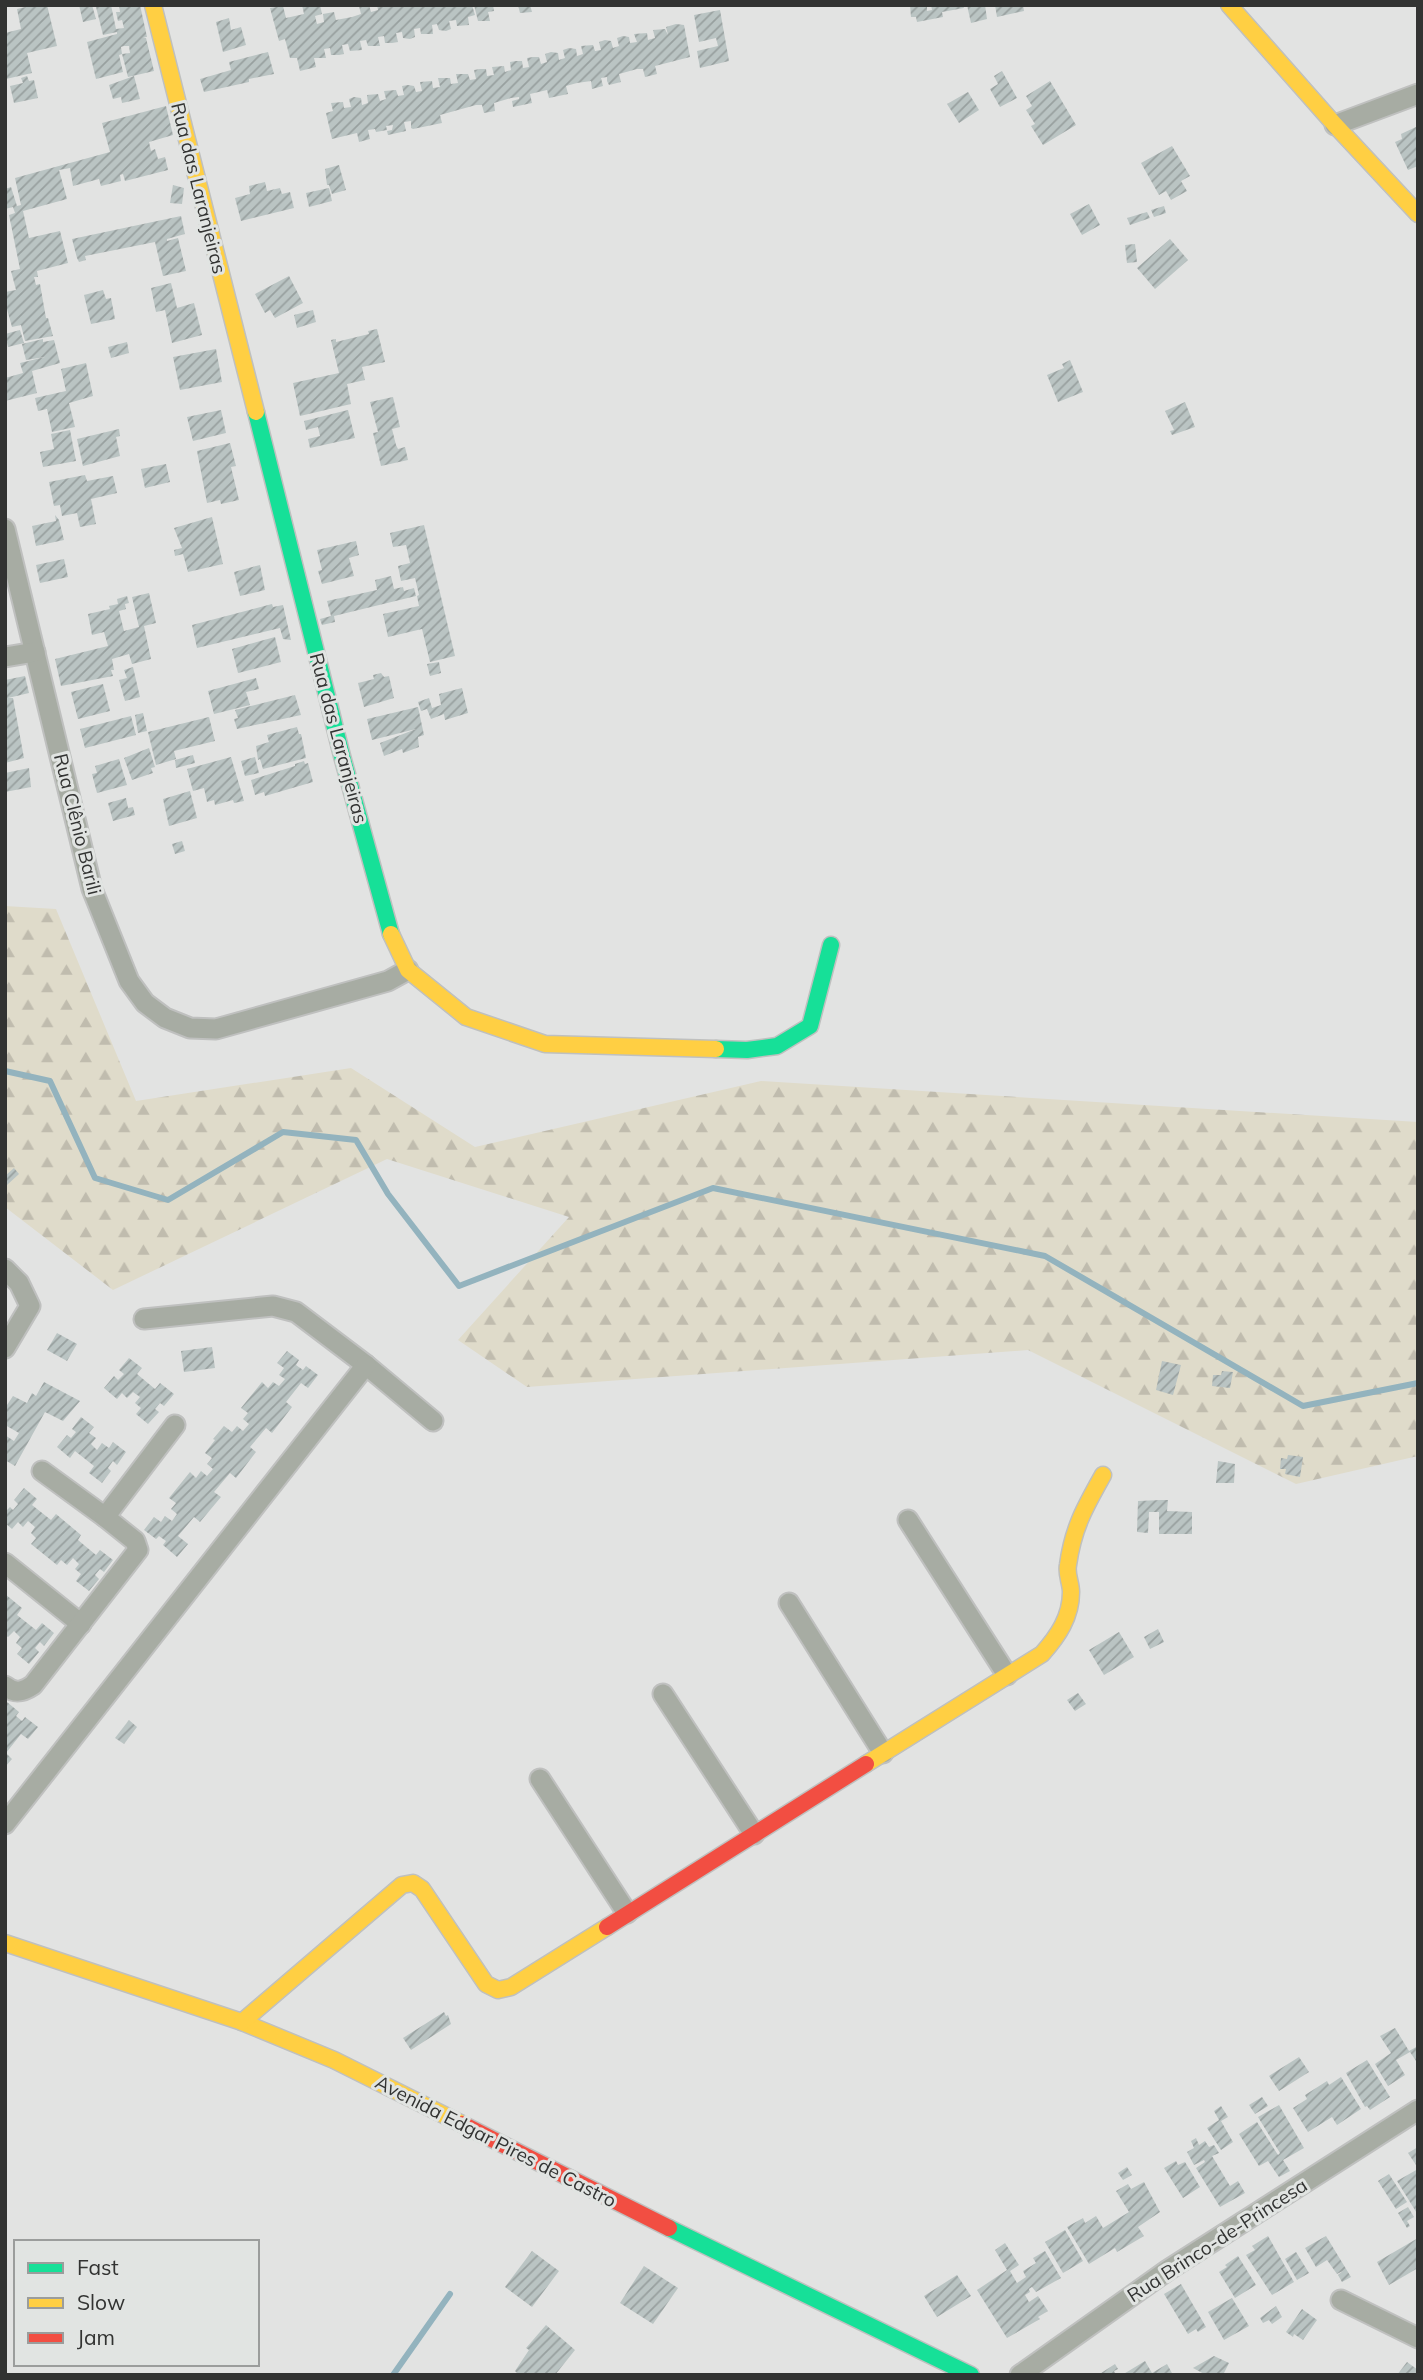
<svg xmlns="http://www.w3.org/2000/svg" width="1423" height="2380" font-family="Mulish,sans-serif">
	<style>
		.forest { fill: url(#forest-firs) }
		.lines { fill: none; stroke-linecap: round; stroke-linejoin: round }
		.stream { stroke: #93b3be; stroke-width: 6 }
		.building { fill: url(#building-hatch) }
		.street-casing { stroke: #bfc0bf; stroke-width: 23 }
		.fast-casing { stroke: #bfc0bf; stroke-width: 19 }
		.slow-casing { stroke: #bfc0bf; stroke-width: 19 }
		.jam-casing { stroke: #bfc0bf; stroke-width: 19 }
		.street { stroke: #a7aca3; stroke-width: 19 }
		.fast { stroke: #16e098; stroke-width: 16 }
		.slow { stroke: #ffcf43; stroke-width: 16 }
		.jam { stroke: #f24e42; stroke-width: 16 }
		.labels { text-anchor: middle; stroke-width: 6; stroke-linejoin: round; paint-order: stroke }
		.street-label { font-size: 19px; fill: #323332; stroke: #e1e4e2 }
	</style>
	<defs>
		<pattern id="forest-firs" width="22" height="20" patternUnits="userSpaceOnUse" patternTransform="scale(1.75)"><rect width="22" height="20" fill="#dfdbca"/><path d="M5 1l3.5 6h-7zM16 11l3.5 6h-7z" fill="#c0bcae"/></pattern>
		<pattern id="building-hatch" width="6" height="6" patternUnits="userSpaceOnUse" patternTransform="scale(1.75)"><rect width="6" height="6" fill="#bac4c3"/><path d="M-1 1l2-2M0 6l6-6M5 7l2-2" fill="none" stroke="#98a09f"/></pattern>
	</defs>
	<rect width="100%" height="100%" fill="#e2e3e2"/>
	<polygon class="forest" points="5,906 56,909 136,1101 351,1068 475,1147 761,1081 1418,1122 1418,1456 1296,1484 1028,1350 527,1387 458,1340 569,1217 387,1159 113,1290 5,1207"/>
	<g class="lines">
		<g class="stream">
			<polyline points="5,1071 50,1081 95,1178 168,1200 283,1132 356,1140 388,1194 459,1286 713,1188 1045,1256 1303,1406 1418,1383"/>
			<polyline points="393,2375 450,2294"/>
		</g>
	</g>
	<g class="building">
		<polygon points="34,5 47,5 57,46 27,53 32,73 6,79 5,33 21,29 17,9"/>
		<polygon points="79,5 92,5 96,19 83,22"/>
		<polygon points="111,5 116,29 124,28 122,20 118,21 116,12 120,12 119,5 140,5 147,37 143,37 146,38 154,71 128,77 122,54 130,53 129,46 124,46 121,47 122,54 119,55 123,72 96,79 87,42 117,34 117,32 103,35 96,7"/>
		<polygon points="302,5 320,5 322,14 315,16 317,24 324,22 323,14 334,12 336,20 352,17 361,14 359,6 362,5 369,5 371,12 378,10 377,5 472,5 475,15 468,17 469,25 457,26 456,20 449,21 451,29 446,31 439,30 437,24 432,25 433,34 421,34 420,28 414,29 415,37 410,39 403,38 402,32 396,33 398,42 392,43 385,43 384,36 378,37 380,46 368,46 366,40 360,41 362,50 350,51 348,44 342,45 344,54 339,55 331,55 330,48 324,49 326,58 314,58 316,67 300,71 297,58 290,58 285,39 279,41 270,8 283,6 286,18 304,14"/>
		<polygon points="474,5 493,5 494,11 488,12 490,21 478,21"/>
		<polygon points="518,5 530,5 532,12 520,13"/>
		<polygon points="910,5 927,5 927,11 932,10 931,5 963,5 964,8 942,12 943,17 917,22 916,17 911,17"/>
		<polygon points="967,5 985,5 987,19 971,23"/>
		<polygon points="995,5 1023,5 1024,11 997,17"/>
		<polygon points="720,10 729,61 700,68 697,51 718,46 716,38 699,42 694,15"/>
		<polygon points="229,18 231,30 241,27 246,45 223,52 216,22"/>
		<polygon points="676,24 684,25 690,57 655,66 657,74 645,77 643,69 637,69 619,74 621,82 609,85 607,81 607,77 601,78 603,86 592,89 591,81 577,83 566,86 568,94 549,98 547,90 530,94 532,103 513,107 512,101 519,99 519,97 511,98 494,103 495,111 484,113 482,105 476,105 440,115 442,123 413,129 411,128 411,121 404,122 406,131 388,135 387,131 392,130 393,125 386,126 387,130 376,132 375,129 368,130 370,139 359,142 357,133 332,139 326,113 333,111 331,103 343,102 344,108 351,107 349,99 354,97 361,98 362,105 368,103 367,95 378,94 380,101 386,99 384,91 396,90 398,96 404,95 402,86 408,85 414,86 416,92 422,91 420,82 432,81 433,88 440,87 438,78 450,78 451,84 458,83 456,74 468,74 470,80 476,79 474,70 480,69 486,69 487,76 494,75 492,67 504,66 505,72 511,70 510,62 516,61 522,61 523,68 529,67 527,58 533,57 539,57 541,64 547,62 545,54 551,52 558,53 559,60 565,58 563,50 569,48 576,49 577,56 583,54 581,46 593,45 595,51 601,50 599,42 605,40 611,41 613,48 619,46 617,38 623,36 629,37 630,43 637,42 634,34 647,33 648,40 655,38 653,30 665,29 668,35 666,27"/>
		<polygon points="268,52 274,74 249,79 249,82 204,92 200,79 231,70 229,62"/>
		<polygon points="1002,71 1017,98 1000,107 990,89 998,84 994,76"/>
		<polygon points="27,76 29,81 34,80 38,98 14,103 10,86 23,83 21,78"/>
		<polygon points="134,76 140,99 122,103 121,97 113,99 109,85"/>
		<polygon points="1050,81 1076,125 1043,145 1031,126 1035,124 1026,110 1032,106 1026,96"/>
		<polygon points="968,92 979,110 959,123 947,104"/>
		<polygon points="166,106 173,135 149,142 151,151 155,149 158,159 165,157 168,170 125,181 123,174 120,175 121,181 101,186 99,179 73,186 70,168 59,170 67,199 23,211 29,238 60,231 68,263 37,271 38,277 34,277 36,285 40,284 46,318 48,318 53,336 25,341 21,325 12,327 5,302 5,292 16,290 11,271 20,269 9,215 15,213 13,207 5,209 5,189 11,187 17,206 21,205 15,178 110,152 102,123"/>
		<polygon points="1418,126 1418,166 1408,170 1395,142 1402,139 1401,134"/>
		<polygon points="1172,146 1190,176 1181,181 1187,191 1171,200 1166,191 1159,195 1141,163"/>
		<polygon points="339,165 346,190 332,194 329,185 327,185 325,169"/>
		<polygon points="265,182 267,191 280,188 282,194 290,192 294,208 241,221 235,198 250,194 249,186"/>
		<polygon points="173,185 184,188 182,204 170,203"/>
		<polygon points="329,188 332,201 309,207 306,193"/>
		<polygon points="1089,204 1100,225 1082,235 1070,214"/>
		<polygon points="1164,206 1166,213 1154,217 1151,210"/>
		<polygon points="1147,212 1150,218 1130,225 1127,218"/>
		<polygon points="181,216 185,234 167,239 167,241 178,238 186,271 163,276 155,242 85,256 86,260 79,262 77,258 72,239"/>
		<polygon points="1170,239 1188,260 1155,289 1137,268"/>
		<polygon points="1135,244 1137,262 1127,263 1125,245"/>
		<polygon points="289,276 303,303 275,318 270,310 265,313 255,294"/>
		<polygon points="171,283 177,308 194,303 202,335 172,343 165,310 156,312 151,288"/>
		<polygon points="103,290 106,299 111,298 115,319 91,324 84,295"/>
		<polygon points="313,310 316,322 297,328 294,315"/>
		<polygon points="377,329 385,362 362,367 365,380 347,384 351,404 300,416 293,383 339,373 331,340 336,339 336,342 369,334 368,331"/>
		<polygon points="20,330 24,343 8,347 5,334"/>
		<polygon points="43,339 43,342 54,340 60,363 32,371 37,393 5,401 5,378 23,373 20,363 45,357 26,360 22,344"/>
		<polygon points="127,342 129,353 111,358 108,347"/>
		<polygon points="216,349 222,382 180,390 173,357"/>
		<polygon points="1070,360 1083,392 1058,402 1047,375 1064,368 1062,364"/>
		<polygon points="86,363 93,396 69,403 75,427 52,432 47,409 38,411 35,398 66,391 61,369"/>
		<polygon points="393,397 400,427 392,429 396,445 398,449 405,447 408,460 381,466 373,433 378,432 370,402"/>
		<polygon points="1185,402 1195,427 1172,435 1170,431 1174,430 1165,411"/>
		<polygon points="221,410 226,433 193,441 187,417"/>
		<polygon points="348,410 355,438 310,448 308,439 320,436 318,427 306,430 304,421"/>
		<polygon points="119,429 120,436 116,437 120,456 83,466 77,439"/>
		<polygon points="70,430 76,461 43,467 40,452 54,449 51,434"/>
		<polygon points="230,443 236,466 231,467 239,500 221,504 220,500 207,503 197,451"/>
		<polygon points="166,464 170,482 145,488 141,469"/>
		<polygon points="85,475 87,481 113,476 117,493 91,499 96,524 80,527 77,513 62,516 60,505 54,506 49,482"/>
		<polygon points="55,515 59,520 64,540 36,546 32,526 56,521"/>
		<polygon points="212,517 223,564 188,572 183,554 175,556 174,550 182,548 174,528"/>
		<polygon points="424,525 455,656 430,662 422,629 388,637 383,614 419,606 417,596 419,595 415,578 401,581 398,566 410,563 406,545 393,547 390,533"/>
		<polygon points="356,541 359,555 349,558 354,576 322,584 318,571 322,570 317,550"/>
		<polygon points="64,559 68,577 40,583 36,565"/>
		<polygon points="260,565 265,590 240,596 234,572"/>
		<polygon points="391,576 394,589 403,587 404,591 414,588 416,596 334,616 335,622 322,625 320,619 331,616 327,601 377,590 375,580"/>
		<polygon points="149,593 156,623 144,626 151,659 132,664 129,654 112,659 114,670 111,670 113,676 61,686 55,659 108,646 104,632 92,635 88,614 110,609 109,606 118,604 117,599 127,596 129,603 125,604 126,609 119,611 124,631 139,627 132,597"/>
		<polygon points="272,604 273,607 283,605 291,640 283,639 280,628 197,648 192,625"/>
		<polygon points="275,637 281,662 238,673 232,649"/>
		<polygon points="439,662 441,673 430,676 427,664"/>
		<polygon points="133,667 140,697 125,701 119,680 127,678 124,670"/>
		<polygon points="381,673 384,677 389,676 394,698 364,707 358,683 374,679 373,675"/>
		<polygon points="25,676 29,693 8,698 13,698 24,758 5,763 5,680"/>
		<polygon points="256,678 259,689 246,692 250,705 214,714 208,691"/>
		<polygon points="103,684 110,711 78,719 71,692"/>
		<polygon points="462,688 468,713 445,720 444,714 431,719 427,709 421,711 418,702 429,698 432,708 441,705 439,694"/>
		<polygon points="295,695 301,715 237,729 234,719 238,718 235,710"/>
		<polygon points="418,707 424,735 418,737 419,747 403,753 402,749 384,756 380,743 416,729 372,740 367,719"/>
		<polygon points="143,713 147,731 138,733 135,715"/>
		<polygon points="131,716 136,735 85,748 80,729"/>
		<polygon points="209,717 215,741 174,751 176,759 156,765 148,732"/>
		<polygon points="297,727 299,734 301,734 306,758 263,769 260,759 258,760 256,746 269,742 267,735"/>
		<polygon points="149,748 155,767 151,768 153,773 132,780 124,758"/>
		<polygon points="193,755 195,763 176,768 175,760"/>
		<polygon points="231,757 244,801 234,803 233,800 215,805 214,800 207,802 204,788 193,791 187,769"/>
		<polygon points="255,757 259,773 245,776 241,761"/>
		<polygon points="119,759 127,785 97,793 92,774 97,773 95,766"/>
		<polygon points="304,761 305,764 308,763 313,782 265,796 264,792 255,795 251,780 295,766 295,764"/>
		<polygon points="29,768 31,787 5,792 5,773"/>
		<polygon points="190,791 197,818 169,826 163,799"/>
		<polygon points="126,798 128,808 133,807 135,815 113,821 108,803"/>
		<polygon points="182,841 185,851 175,854 172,844"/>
		<polygon points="14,1168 19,1174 7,1185 5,1176"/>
		<polygon points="57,1333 77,1344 67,1361 47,1350"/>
		<polygon points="212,1347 215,1368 184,1372 181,1351"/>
		<polygon points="287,1351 299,1360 296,1365 303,1370 306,1366 318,1375 308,1388 301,1383 286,1402 292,1407 272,1433 266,1428 250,1447 256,1452 236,1478 230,1473 214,1492 221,1497 200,1522 194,1517 178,1536 188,1544 177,1557 163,1545 166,1541 159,1536 156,1539 144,1530 154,1517 161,1522 165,1516 172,1521 177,1514 171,1509 176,1503 169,1498 190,1472 196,1478 201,1471 207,1476 213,1469 207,1464 212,1458 205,1453 215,1440 213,1439 224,1426 232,1432 237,1426 243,1431 249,1424 243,1419 248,1413 241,1408 262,1382 268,1388 273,1382 279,1386 285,1379 279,1375 284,1368 277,1363"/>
		<polygon points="129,1358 142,1368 137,1374 155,1389 160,1383 174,1394 164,1406 160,1403 155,1409 159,1412 148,1424 136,1414 141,1408 135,1403 140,1397 133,1392 127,1398 122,1393 117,1399 104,1388 114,1376 118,1380 124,1374 119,1370"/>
		<polygon points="1162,1361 1181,1365 1173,1395 1156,1390"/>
		<polygon points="1222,1371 1233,1372 1230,1388 1212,1386 1213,1375 1221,1375"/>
		<polygon points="44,1382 80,1401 63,1421 45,1412 15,1466 5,1460 5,1435 14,1441 19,1433 5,1425 5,1408 13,1396 27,1403 32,1393 36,1396"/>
		<polygon points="81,1417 94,1427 89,1433 96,1438 91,1444 97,1450 102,1443 109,1448 113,1442 126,1452 117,1465 113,1461 108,1468 111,1471 102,1483 89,1473 94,1466 75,1451 70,1458 57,1447 67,1435 71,1438 76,1432 72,1429"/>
		<polygon points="1288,1455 1303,1457 1300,1477 1285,1474 1286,1469 1280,1469 1281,1458 1287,1459"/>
		<polygon points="1218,1461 1235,1464 1234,1483 1216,1483"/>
		<polygon points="24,1488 37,1499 32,1505 51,1520 56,1514 81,1535 78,1540 96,1555 100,1550 113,1560 104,1572 100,1569 95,1575 99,1579 89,1591 76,1581 81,1574 75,1569 79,1564 73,1558 67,1565 61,1560 57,1565 31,1544 36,1538 31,1533 35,1527 28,1521 23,1527 18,1522 12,1529 5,1523 5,1512 10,1507 13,1510 18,1504 14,1500"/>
		<polygon points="1161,1500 1168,1500 1167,1511 1192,1512 1192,1534 1159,1534 1159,1512 1149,1512 1148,1533 1137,1532 1138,1501"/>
		<polygon points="5,1594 22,1608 17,1615 36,1630 42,1623 54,1633 44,1646 40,1642 35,1648 39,1652 29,1664 17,1654 22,1648 16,1643 20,1637 14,1631 8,1637 5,1635"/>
		<polygon points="1158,1629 1164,1642 1150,1649 1144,1637"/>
		<polygon points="1119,1632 1134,1657 1104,1675 1089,1650"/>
		<polygon points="1078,1693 1086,1704 1075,1711 1067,1700"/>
		<polygon points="7,1702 19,1712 16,1716 22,1721 25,1717 38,1727 28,1739 21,1734 6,1753 12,1759 5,1767"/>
		<polygon points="129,1720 137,1727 124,1744 115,1738"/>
		<polygon points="444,2012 446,2016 448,2015 451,2024 411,2050 403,2038"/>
		<polygon points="1395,2028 1409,2051 1418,2046 1418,2064 1410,2052 1396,2060 1405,2075 1388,2086 1375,2064 1391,2053 1380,2036"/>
		<polygon points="1299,2057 1309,2072 1279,2091 1269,2076"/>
		<polygon points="1367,2060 1390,2097 1370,2110 1367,2106 1365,2107 1346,2073"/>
		<polygon points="1341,2077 1361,2109 1337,2125 1332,2117 1308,2132 1293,2108 1307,2099 1305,2095 1327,2081 1329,2085"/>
		<polygon points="1262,2097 1268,2106 1255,2114 1249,2105"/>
		<polygon points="1279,2105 1304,2148 1283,2160 1290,2171 1279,2177 1268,2161 1259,2166 1239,2134 1257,2122 1278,2155 1280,2153 1258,2117"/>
		<polygon points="1221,2106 1228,2117 1221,2121 1233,2142 1221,2150 1207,2128 1219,2120 1214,2111"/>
		<polygon points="1196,2138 1199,2145 1205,2141 1209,2147 1214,2145 1219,2153 1212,2156 1230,2186 1238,2181 1245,2193 1220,2207 1196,2168 1205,2162 1204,2160 1194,2165 1187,2152 1194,2148 1191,2141"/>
		<polygon points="1418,2147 1418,2168 1408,2153"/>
		<polygon points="1176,2161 1178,2165 1185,2162 1200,2187 1183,2198 1164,2168"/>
		<polygon points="1127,2167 1132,2175 1123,2180 1118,2173"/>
		<polygon points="1418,2169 1418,2215 1397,2181"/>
		<polygon points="1389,2174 1407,2202 1396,2209 1378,2181"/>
		<polygon points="1144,2182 1160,2212 1138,2227 1144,2236 1117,2252 1115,2248 1089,2264 1067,2227 1083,2218 1085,2223 1096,2216 1103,2228 1129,2212 1116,2191 1128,2184 1131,2189"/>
		<polygon points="1408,2207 1414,2217 1407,2221 1410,2226 1407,2228 1398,2213"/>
		<polygon points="1065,2230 1083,2261 1063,2273 1045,2242"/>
		<polygon points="1268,2236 1294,2282 1272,2295 1246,2255 1255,2250 1252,2246"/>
		<polygon points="1326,2236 1351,2277 1342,2282 1338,2275 1343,2271 1337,2274 1327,2260 1316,2267 1305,2248"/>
		<polygon points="1418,2238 1418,2268 1389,2285 1377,2262"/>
		<polygon points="1005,2243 1019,2265 1010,2271 1017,2283 1026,2277 1023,2271 1036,2263 1033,2258 1045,2251 1061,2278 1036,2292 1032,2287 1029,2289 1030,2292 1025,2295 1029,2302 1038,2296 1048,2311 1038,2317 1040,2319 1007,2338 977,2290 1007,2270 995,2250"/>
		<polygon points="532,2251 559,2271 532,2307 505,2287"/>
		<polygon points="1296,2252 1309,2273 1297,2280 1285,2259"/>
		<polygon points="1238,2256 1256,2285 1235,2298 1219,2272 1227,2267 1225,2265"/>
		<polygon points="644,2266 678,2288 653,2324 620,2303"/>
		<polygon points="957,2275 971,2296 937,2317 924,2296"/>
		<polygon points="1181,2284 1206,2327 1198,2332 1196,2329 1188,2334 1164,2294"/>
		<polygon points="1232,2298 1249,2326 1224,2340 1208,2312"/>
		<polygon points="1276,2306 1282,2317 1272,2324 1269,2320 1263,2323 1260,2318"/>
		<polygon points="1302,2309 1317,2320 1303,2340 1294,2334 1293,2337 1286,2332"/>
		<polygon points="546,2325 575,2350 555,2375 519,2375 515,2371 529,2350 526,2348"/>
		<polygon points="1214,2356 1229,2363 1224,2373 1228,2375 1206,2375 1193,2368"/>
		<polygon points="1145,2361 1152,2373 1167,2364 1173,2375 1122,2375"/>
		<polygon points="1407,2362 1418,2370 1418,2375 1397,2375"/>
		<polygon points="1115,2364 1118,2369 1114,2371 1116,2375 1098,2375"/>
	</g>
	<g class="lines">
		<g class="street-casing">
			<g id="street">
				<polyline points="1335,125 1418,94"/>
				<polyline points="5,529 92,889 129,981 145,1003 165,1018 190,1028 216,1029 388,981 408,970"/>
				<polyline points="5,657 35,652"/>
				<polyline points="5,1269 19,1283 30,1306 5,1348"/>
				<polyline points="144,1319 273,1306 296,1312 366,1365 433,1421"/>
				<polyline points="42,1471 105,1517"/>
				<polyline points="908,1520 1007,1675"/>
				<polyline points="5,1563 81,1624"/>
				<polyline points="789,1603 883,1753"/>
				<path d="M5 1686C15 1694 23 1692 33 1685L138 1550 135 1541 105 1517 175 1425"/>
				<polyline points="663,1694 754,1834"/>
				<polyline points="540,1779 627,1913"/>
				<polyline points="5,1824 366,1365"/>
				<polyline points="1341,2300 1418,2338"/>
				<polyline points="1020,2375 1168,2270 1418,2110"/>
			</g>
		</g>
		<g class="fast-casing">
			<g id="fast">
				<polyline points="256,412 342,756 391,934"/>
				<polyline points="716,1049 747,1050 777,1046 810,1026 831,945"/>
				<polyline points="669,2228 971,2375"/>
			</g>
		</g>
		<g class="slow-casing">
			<g id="slow">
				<polyline points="153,5 256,412"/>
				<polyline points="1229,5 1335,125 1418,214"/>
				<polyline points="391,934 408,970 466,1017 545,1044 716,1049"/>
				<path d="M866 1764 1042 1654C1058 1636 1071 1617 1071 1592 1071 1583 1066 1574 1068 1565 1073 1528 1085 1507 1103 1475"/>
				<polyline points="5,1943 242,2022 334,2060 462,2124"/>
				<polyline points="242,2022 402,1885 413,1883 422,1889 486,1984 498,1990 511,1987 607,1927"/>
			</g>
		</g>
		<g class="jam-casing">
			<g id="jam">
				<polyline points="607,1927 866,1764"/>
				<polyline points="462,2124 669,2228"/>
			</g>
		</g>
		<use href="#street" class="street"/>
		<use href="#fast" class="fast"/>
		<use href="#slow" class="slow"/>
		<use href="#jam" class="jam"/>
	</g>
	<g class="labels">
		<g class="street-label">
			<text transform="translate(199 188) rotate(76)" y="7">Rua das Laranjeiras</text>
			<text transform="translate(339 738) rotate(75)" y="7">Rua das Laranjeiras</text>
			<text transform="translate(78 824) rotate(76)" y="7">Rua Clênio Barili</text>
			<text transform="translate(496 2141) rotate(27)" y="7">Avenida Edgar Pires de Castro</text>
			<text transform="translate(1217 2240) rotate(-33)" y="7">Rua Brinco-de-Princesa</text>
		</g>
	</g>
	<rect width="1423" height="2380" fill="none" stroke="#323332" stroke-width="14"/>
	<rect x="14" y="2240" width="245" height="126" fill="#e1e4e2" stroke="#9b9d9c" stroke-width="2"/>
	<rect x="28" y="2263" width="35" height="10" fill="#16e098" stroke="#9b9d9c" stroke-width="2"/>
	<text x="77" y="2275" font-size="21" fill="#323332">Fast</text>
	<rect x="28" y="2298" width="35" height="10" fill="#ffcf43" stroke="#9b9d9c" stroke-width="2"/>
	<text x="77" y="2310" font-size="21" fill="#323332">Slow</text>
	<rect x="28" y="2333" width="35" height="10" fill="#f24e42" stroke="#9b9d9c" stroke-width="2"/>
	<text x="77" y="2345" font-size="21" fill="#323332">Jam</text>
</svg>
